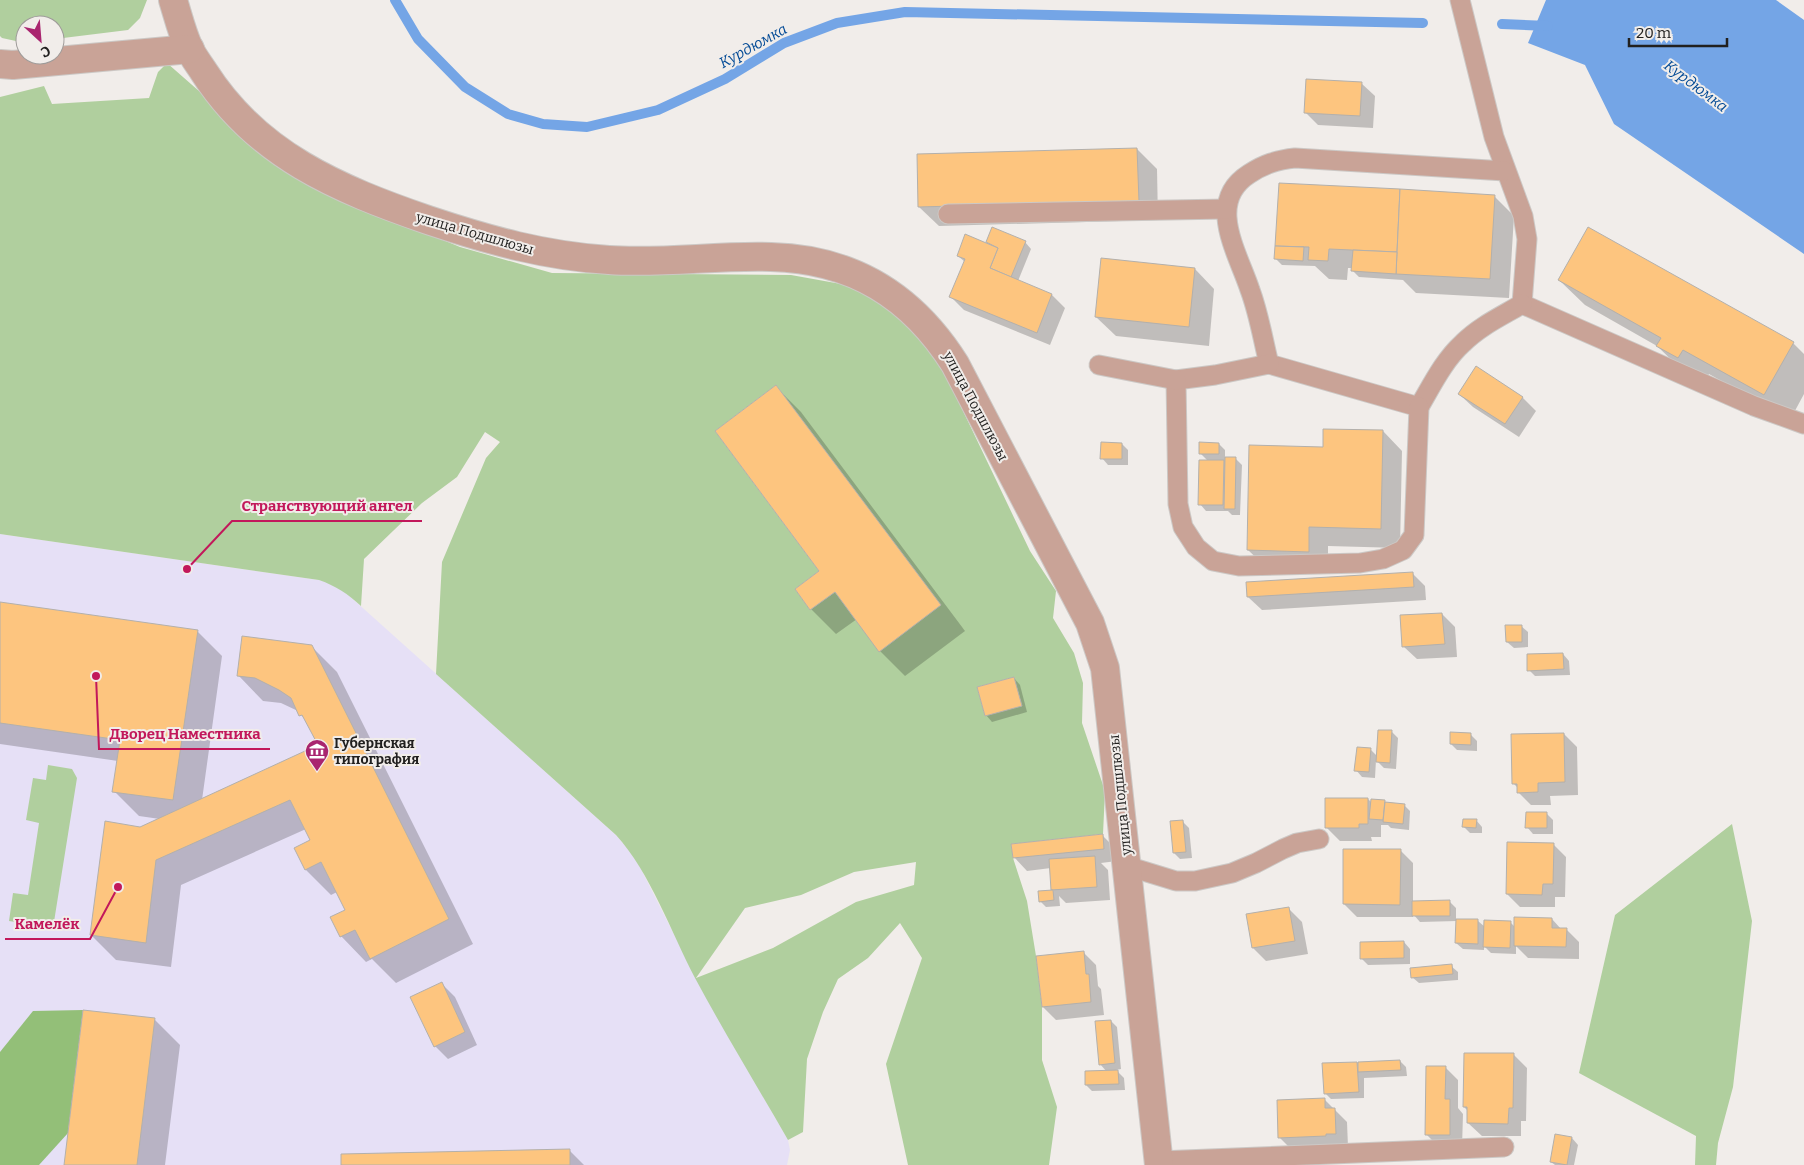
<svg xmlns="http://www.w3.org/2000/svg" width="1804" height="1165" font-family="Bitter,serif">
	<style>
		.commercial { fill: #e6e0f6 }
		.green { fill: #b0cf9e; fill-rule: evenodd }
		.forest { fill: #93bf78 }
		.water { fill: #74a5e6 }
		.shadow { fill: #0003 }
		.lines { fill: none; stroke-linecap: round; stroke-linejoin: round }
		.stream { stroke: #74a5e6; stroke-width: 10 }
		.building { fill: #fdc57f; stroke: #b3b0ac }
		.service-casing { stroke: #ccc8c5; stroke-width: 21 }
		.minor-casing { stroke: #ccc8c5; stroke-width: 30 }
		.service { stroke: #c9a397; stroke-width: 19 }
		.minor { stroke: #c9a397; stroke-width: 28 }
		.labels { text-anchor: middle; stroke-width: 4; stroke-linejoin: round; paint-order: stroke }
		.street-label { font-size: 14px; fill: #21201f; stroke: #f1edea }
		.poi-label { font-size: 14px; font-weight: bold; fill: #21201f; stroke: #f1edea; text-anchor: start }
		.water-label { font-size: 15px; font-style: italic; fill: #044b96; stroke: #f1edea }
		.leader { fill: none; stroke: #c2185b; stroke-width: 2 }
		.callout-dot { fill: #c2185b; stroke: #f1edea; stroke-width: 2 }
		.callout-label { font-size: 15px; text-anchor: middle; font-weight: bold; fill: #c2185b; stroke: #f1edea; stroke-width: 4; stroke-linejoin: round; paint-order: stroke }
	</style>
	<rect width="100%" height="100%" fill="#f1edea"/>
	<polygon class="commercial" points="0,534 319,580 332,584 345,592 616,835 628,849 640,867 696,978 788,1140 790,1150 787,1165 0,1165"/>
	<g class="green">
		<polygon points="0,0 147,0 140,18 128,30 55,39 55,25 25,25 25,43 2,38 0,36"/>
		<path d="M167 63 289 170 354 203 460 247 552 273 791 275 841 284 875 298 911 326 942 367 1030 551 1056 591 1053 618 1074 653 1083 683 1082 723 1105 791 1103 834 1011 844 1013 858 1027 901 1036 956 1042 1007V1060L1057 1107 1049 1165H908L886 1064 922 958 900 923 868 958 838 979 823 1012 807 1059 803 1132 788 1140C757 1086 724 1032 695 978 671 932 650 872 616 835L436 674 442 562 486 458 500 442 485 432 457 477 422 503 364 559 361 606C348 594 336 586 319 580L0 534V97L44 86 52 104 149 98 158 72ZM776 385 940 605 879 651 835 592 810 610 795 589 819 571 715 431ZM1014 677 1022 706 985 716 977 687ZM916 862 914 885 856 902 773 948 696 978 745 908 801 895 854 872Z"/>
		<polygon points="48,765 72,769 77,778 53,928 9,921 13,893 28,895 39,823 26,820 33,778 46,780"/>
		<polygon points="1732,824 1752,921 1733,1087 1718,1143 1716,1165 1695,1165 1696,1136 1579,1073 1615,915"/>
	</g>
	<polygon class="forest" points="83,1010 68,1133 39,1165 0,1165 0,1052 33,1011"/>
	<polygon class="water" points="1546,0 1776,0 1804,20 1804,254 1614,124 1585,65 1528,43"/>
	<g class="shadow">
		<polygon points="1361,83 1375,96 1373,128 1318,125 1305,112"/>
		<polygon points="1137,149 1157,169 1158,220 939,226 919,207"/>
		<polygon points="1280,184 1494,196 1514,216 1509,298 1416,293 1403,280 1359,277 1353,271 1353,268 1348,268 1347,280 1329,279 1315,266 1282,265 1276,259"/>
		<polygon points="987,242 1025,242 1031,249 1018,281 1052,295 1065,308 1050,345 964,310 951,297 965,262 958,256 991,246"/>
		<polygon points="1102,260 1195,269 1214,289 1209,346 1116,336 1096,317"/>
		<polygon points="1559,280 1793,343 1804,354 1804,394 1790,420 1709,374 1704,383 1683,371 1657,346 1585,305"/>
		<polygon points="1476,368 1523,398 1536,411 1519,437 1473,407 1459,394"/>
		<polygon points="776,387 801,412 965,631 905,676 880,651 857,619 836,634 811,609 821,571"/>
		<polygon points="1383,431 1402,451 1400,548 1328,546 1328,571 1268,569 1248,550 1324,448"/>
		<polygon points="1122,444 1128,450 1128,465 1108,465 1102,458"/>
		<polygon points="1219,444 1225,450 1225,458 1235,458 1242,465 1240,515 1232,515 1228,511 1206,511 1200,504 1208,461 1200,453"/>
		<polygon points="1412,573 1425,586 1426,600 1262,610 1248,597 1248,583"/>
		<polygon points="0,603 197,631 222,656 202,800 319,746 308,723 298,711 281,703 263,701 238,675 311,646 337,672 473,944 396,983 372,959 366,962 341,936 347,910 337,892 331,895 306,870 296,848 312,840 306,829 181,885 171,967 116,960 91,935 140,829 160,819 139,816 114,791 118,761 0,744"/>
		<polygon points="1442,614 1455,627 1457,657 1417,659 1403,646"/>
		<polygon points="1521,626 1528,632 1528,647 1514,648 1507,642"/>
		<polygon points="1563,654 1569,661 1570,675 1535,676 1529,670"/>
		<polygon points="1014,678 1020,685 1027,712 992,722 986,715"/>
		<polygon points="1392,732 1398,738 1396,769 1384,768 1376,760 1375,778 1362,777 1356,770 1370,749 1378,757"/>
		<polygon points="1470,734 1477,741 1477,751 1457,750 1451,744"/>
		<polygon points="1564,734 1577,747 1578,795 1550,796 1551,805 1531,805 1518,792 1518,788 1513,783"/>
		<polygon points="1368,799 1372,803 1372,801 1404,805 1410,811 1409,830 1391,828 1388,825 1381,825 1381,837 1371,837 1372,841 1340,841 1326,827"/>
		<polygon points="1547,814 1553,820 1553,834 1533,834 1527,827"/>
		<polygon points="1476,820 1482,827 1482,833 1470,833 1464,827"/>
		<polygon points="1182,821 1189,828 1192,858 1180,859 1174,853"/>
		<polygon points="1102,835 1115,848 1117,861 1101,863 1108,870 1110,900 1066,903 1059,896 1060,906 1046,907 1040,901 1040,893 1054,891 1052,890 1051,868 1027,871 1014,857"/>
		<polygon points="1553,844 1566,857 1565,897 1555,897 1555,907 1520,907 1507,894"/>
		<polygon points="1400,850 1413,863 1413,902 1449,901 1456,908 1456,920 1478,921 1485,927 1510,922 1515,927 1552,919 1561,929 1566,929 1579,942 1579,959 1528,958 1516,946 1516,954 1491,953 1484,946 1484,950 1463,949 1456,943 1457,921 1420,922 1413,914 1413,917 1357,917 1344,904"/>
		<polygon points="1289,909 1302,922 1308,954 1266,961 1253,948 1248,915"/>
		<polygon points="1404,942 1410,949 1410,964 1368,965 1361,958"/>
		<polygon points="1083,952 1096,965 1098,986 1101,989 1104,1015 1056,1020 1043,1007"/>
		<polygon points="1451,966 1458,972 1458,980 1419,983 1412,977"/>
		<polygon points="442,984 455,997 477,1045 448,1059 435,1046"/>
		<polygon points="154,1019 180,1045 165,1165 66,1165"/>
		<polygon points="1111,1021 1117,1027 1121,1069 1116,1070 1124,1078 1125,1090 1092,1091 1086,1085 1107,1072 1100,1064"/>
		<polygon points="1514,1055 1527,1068 1526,1121 1521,1121 1521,1136 1482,1136 1468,1123 1468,1111 1464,1107"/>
		<polygon points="1400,1061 1406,1067 1407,1076 1364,1078 1364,1098 1331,1099 1325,1093 1324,1064"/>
		<polygon points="1445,1067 1458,1080 1458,1108 1463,1114 1462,1148 1439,1147 1426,1134"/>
		<polygon points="1324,1099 1347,1122 1348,1147 1293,1151 1280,1138"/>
		<polygon points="1572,1138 1578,1145 1574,1165 1555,1165 1551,1162"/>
		<polygon points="569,1150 584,1165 342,1165"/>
	</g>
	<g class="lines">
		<g class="stream">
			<polyline points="395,0 418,39 465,87 508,114 543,124 587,127 658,110 725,79 784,43 837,23 905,12 1423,23"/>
			<polyline points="1502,24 1548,26"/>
		</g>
	</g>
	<g class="building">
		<polygon points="1306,79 1362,82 1360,116 1304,113"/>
		<polygon points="1137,148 1139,201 918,207 917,154"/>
		<polygon points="1279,183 1400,189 1397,252 1329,249 1328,261 1308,260 1309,247 1275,246"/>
		<polygon points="1400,189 1495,195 1490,279 1396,274"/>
		<polygon points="992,227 1026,241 1011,277 990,268 998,248 986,242"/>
		<polygon points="1588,227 1794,342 1764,395 1683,350 1678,358 1656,346 1661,338 1558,280"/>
		<polygon points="965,234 998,248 990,268 1052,294 1037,333 949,297 965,259 957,256"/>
		<polygon points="1275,246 1304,247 1303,261 1274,259"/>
		<polygon points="1353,250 1397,252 1396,274 1351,271"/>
		<polygon points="1101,258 1195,268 1189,327 1095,317"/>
		<polygon points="1476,366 1523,397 1505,424 1458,394"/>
		<polygon points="776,385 941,605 879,652 835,592 810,610 795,589 819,571 715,431"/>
		<polygon points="1323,429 1383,430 1381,529 1309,527 1309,552 1247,550 1249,445 1323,447"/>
		<polygon points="1101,442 1122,443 1122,459 1100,459"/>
		<polygon points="1199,442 1219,443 1219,454 1199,454"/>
		<polygon points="1225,457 1236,457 1235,509 1224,509"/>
		<polygon points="1199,460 1224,460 1223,505 1198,505"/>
		<polygon points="1413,572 1414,587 1247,597 1246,582"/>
		<polygon points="0,602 198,630 173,800 112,792 120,740 0,723"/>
		<polygon points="1442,613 1445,644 1402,647 1400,615"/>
		<polygon points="1505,625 1522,625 1522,642 1506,642"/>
		<polygon points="242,636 312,645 449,919 370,959 355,930 340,937 330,917 345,910 321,862 305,870 294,848 310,840 290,800 156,860 146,943 90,935 105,821 140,827 318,745 302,715 299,716 291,698 279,690 255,678 237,676"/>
		<polygon points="1563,653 1564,669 1527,671 1527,654"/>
		<polygon points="1014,677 1022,706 985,716 977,687"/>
		<polygon points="1378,730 1392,730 1390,763 1376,762"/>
		<polygon points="1450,732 1471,733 1471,745 1450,744"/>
		<polygon points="1564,733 1565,782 1538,783 1538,792 1517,793 1517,784 1512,784 1511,734"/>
		<polygon points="1357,747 1371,748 1369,772 1354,771"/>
		<polygon points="1325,798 1368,798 1368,824 1359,824 1359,828 1325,828"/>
		<polygon points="1371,799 1385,800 1383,820 1369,819"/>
		<polygon points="1385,802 1405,804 1403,824 1383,822"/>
		<polygon points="1526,812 1547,812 1547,828 1525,828"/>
		<polygon points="1463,819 1477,819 1476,828 1462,827"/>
		<polygon points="1183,820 1186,852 1173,853 1170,821"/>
		<polygon points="1103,834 1104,849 1013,858 1011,844"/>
		<polygon points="1507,842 1554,843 1553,884 1543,884 1542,895 1506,894"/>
		<polygon points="1343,849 1401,849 1400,905 1343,904"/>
		<polygon points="1095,856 1097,887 1051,890 1049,859"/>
		<polygon points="1053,890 1054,900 1039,902 1038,891"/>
		<polygon points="1450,900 1450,916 1412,916 1412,901"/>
		<polygon points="1289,907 1295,941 1252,948 1246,914"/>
		<polygon points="1514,917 1552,918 1552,928 1567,928 1566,947 1514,946"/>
		<polygon points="1456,919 1478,919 1478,944 1455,943"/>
		<polygon points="1484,920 1511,921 1510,948 1483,947"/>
		<polygon points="1404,941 1404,958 1360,959 1360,942"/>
		<polygon points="1084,951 1086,974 1089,974 1091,1002 1042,1007 1036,956"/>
		<polygon points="1452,964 1453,974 1411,978 1410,968"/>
		<polygon points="442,982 465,1032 434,1047 410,997"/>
		<polygon points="83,1010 155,1018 137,1165 64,1165"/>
		<polygon points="1111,1020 1115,1063 1099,1065 1095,1021"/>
		<polygon points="1464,1053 1514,1053 1513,1108 1509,1108 1508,1124 1467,1123 1467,1107 1463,1107"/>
		<polygon points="1400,1060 1401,1070 1358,1072 1358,1062"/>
		<polygon points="1357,1062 1359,1092 1324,1094 1322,1063"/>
		<polygon points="1426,1066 1446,1066 1445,1099 1450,1099 1450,1135 1425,1135"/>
		<polygon points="1118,1070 1119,1084 1085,1085 1085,1071"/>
		<polygon points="1325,1098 1325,1108 1335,1108 1336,1134 1326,1134 1326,1136 1278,1138 1277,1100"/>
		<polygon points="1555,1134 1572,1137 1567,1165 1550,1162"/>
		<polygon points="570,1149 570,1165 341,1165 341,1154"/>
	</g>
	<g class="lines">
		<g class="service-casing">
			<g id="service">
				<polyline points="1460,0 1494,137 1523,216 1527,239 1522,304 1754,406 1804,424"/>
				<path d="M1505 171 1295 158C1277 160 1264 164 1249 174 1205 202 1238 253 1250 290 1259 314 1263 340 1269 364L1419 407C1432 385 1444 360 1463 343 1480 326 1502 316 1522 304"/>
				<polyline points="948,214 1226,209"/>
				<polyline points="1269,364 1215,375 1176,380 1178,504 1183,527 1196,547 1213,561 1239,566 1360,563 1383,559 1403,550 1414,535 1419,407"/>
				<polyline points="1099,365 1176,380"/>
				<polyline points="1127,866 1176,881 1195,881 1232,873 1256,863 1283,849 1297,843 1319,839"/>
				<polyline points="1159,1161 1504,1147"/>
			</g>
		</g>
		<g class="minor-casing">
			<g id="minor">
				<path d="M173 0C178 16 182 33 189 48 193 57 199 64 204 72 257 155 338 189 428 220 488 240 545 256 609 260 663 264 717 255 771 257 853 259 912 296 955 364L1090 623 1105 668 1159 1165"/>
				<polyline points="0,64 13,65 190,49"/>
			</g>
		</g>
		<use href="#service" class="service"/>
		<use href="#minor" class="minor"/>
	</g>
	<defs>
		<g id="museum-pin" transform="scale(1.25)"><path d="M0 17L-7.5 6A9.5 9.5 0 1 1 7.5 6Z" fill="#a9256f" stroke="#f1edea"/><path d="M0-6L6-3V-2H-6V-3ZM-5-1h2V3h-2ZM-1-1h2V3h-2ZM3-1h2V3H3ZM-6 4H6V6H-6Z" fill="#fff"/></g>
	</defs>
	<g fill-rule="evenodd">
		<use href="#museum-pin" x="317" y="751"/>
	</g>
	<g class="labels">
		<g class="street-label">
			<text transform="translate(475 233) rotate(16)" y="5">улица Подшлюзы</text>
			<text transform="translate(976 406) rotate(62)" y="5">улица Подшлюзы</text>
			<text transform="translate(1120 795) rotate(-96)" y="5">улица Подшлюзы</text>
		</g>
		<g class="poi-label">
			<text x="334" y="748">Губернская<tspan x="334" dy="16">типография</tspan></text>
		</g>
		<g class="water-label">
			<text transform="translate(753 46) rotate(-29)" y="5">Курдюмка</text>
			<text transform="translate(1696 86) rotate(37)" y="5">Курдюмка</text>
		</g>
	</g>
	<path class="leader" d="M187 569L232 521H422M96 676L99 749H270M118 887L90 939H5"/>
	<g class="callout-dot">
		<circle cx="187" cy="569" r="5"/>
		<circle cx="96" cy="676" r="5"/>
		<circle cx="118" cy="887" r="5"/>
	</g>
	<g class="callout-label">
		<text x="327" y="511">Странствующий ангел</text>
		<text x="185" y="739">Дворец Наместника</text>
		<text x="47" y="929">Камелёк</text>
	</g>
	<g transform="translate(40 40) rotate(154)"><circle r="24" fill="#f1edea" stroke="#9e9b99"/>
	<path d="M0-4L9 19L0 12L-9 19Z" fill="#a9256f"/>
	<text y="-8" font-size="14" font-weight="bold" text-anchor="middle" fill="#21201f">С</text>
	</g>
	<path d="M1629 38v8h98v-8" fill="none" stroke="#21201f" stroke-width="2.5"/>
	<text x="1636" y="38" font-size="15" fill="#21201f" stroke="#f1edea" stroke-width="4" paint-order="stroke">20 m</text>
</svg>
